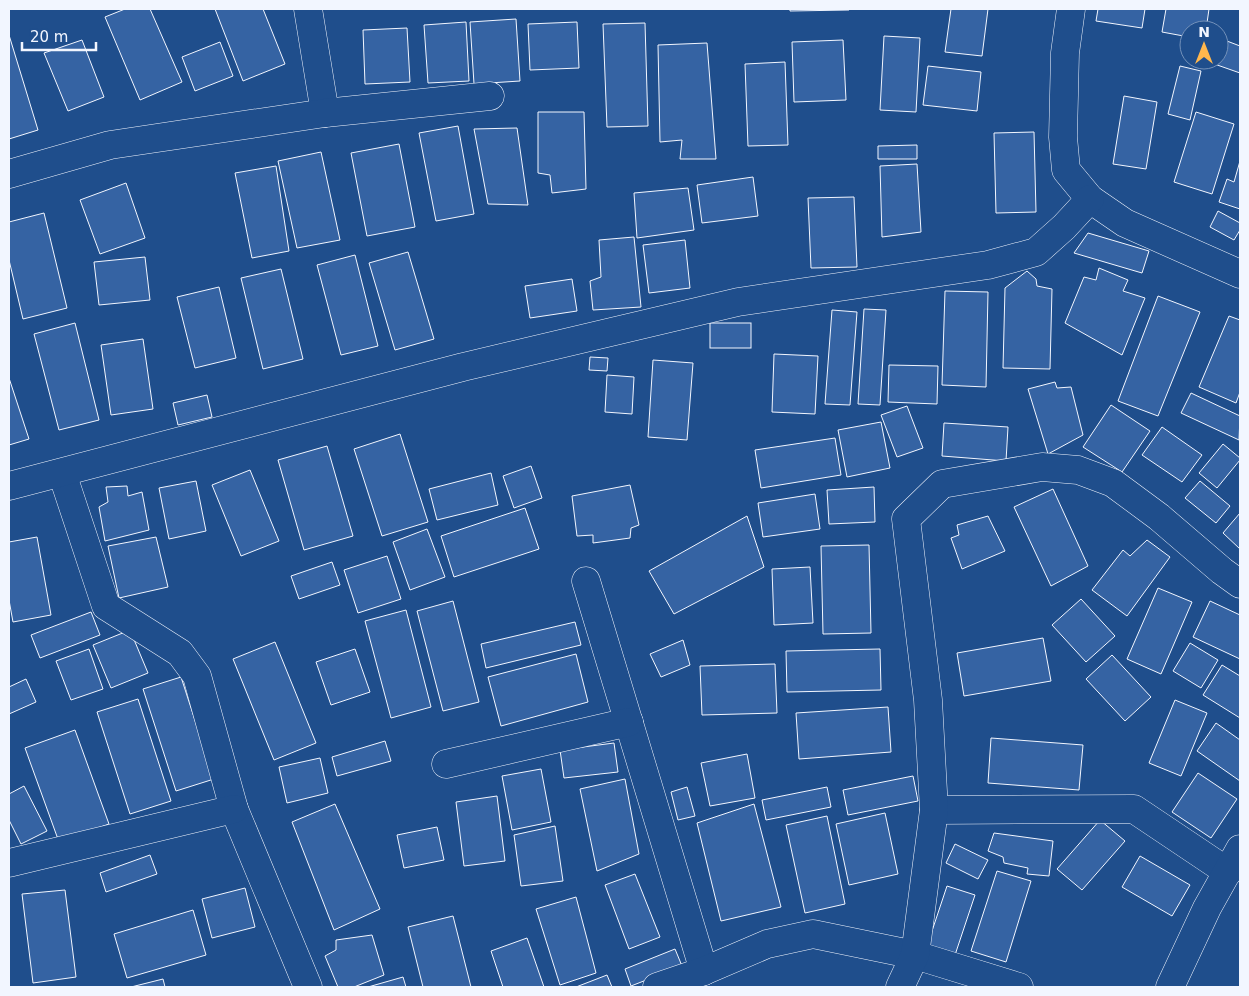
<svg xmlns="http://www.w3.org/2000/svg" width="1249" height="996" font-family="'DejaVu Sans',sans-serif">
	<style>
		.building { fill: #3563a3; stroke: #f2f6ff }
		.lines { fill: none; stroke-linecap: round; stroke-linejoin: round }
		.minor-casing { stroke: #f2f6ff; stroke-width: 29 }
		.minor { stroke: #1f4e8c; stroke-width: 28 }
	</style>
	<rect width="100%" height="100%" fill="#1f4e8c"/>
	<g class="building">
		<polygon points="125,9 150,9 182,82 140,100 105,17"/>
		<polygon points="215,9 263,9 285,64 243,81"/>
		<polygon points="790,9 849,9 849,10 790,11"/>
		<polygon points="951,9 988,9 982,56 945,52"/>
		<polygon points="1098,9 1145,9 1142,28 1096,21"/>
		<polygon points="1166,9 1209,9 1206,30 1189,30 1189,37 1162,32"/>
		<polygon points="516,19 520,81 474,84 470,22"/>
		<polygon points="466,22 469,81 428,83 424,25"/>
		<polygon points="577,22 579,68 530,70 528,24"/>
		<polygon points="645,23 648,126 607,127 603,24"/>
		<polygon points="407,28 410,82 365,84 363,30"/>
		<polygon points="9,35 38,130 9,139"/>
		<polygon points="884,36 920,38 916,112 880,110"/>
		<polygon points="1219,38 1240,46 1240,73 1203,60 1219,60"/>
		<polygon points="82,40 104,97 68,111 44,53"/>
		<polygon points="843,40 846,100 794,102 792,42"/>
		<polygon points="220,42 233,76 195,91 182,57"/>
		<polygon points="707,43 716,159 680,159 682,140 660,142 658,45"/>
		<polygon points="785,62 788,145 748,146 745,64"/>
		<polygon points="928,66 981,72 977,111 923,105"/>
		<polygon points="1180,66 1201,71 1190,120 1168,114"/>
		<polygon points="1124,96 1157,102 1146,169 1113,164"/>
		<polygon points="538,112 584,112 586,189 552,193 550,175 538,173"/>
		<polygon points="1196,112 1234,124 1212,194 1174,182"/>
		<polygon points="458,126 474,214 436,221 419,133"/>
		<polygon points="517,128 528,205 488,204 474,129"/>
		<polygon points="1034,132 1036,212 996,213 994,133"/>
		<polygon points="399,144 415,227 367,236 351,153"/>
		<polygon points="917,145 917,159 878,159 878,146"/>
		<polygon points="321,152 340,240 297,248 278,161"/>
		<polygon points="1240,161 1240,209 1219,202 1227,179 1234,182"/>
		<polygon points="917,164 921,232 882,237 880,166"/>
		<polygon points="276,166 289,251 252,258 235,173"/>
		<polygon points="753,177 758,216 702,223 697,185"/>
		<polygon points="126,183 145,238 100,254 80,200"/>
		<polygon points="688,188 694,230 637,238 634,193"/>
		<polygon points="854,197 857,267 811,268 808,198"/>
		<polygon points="1218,211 1240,223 1240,230 1234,240 1210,227"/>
		<polygon points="44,213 67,308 23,319 9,260 9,222"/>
		<polygon points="1088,233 1149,251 1142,273 1074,253"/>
		<polygon points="634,237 641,307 593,310 590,281 601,277 599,240"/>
		<polygon points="685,240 690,288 649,293 643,245"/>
		<polygon points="408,252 434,339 395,350 369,263"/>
		<polygon points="355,255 378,346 341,355 317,265"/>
		<polygon points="145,257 150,300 99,305 94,262"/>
		<polygon points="1099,268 1128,280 1123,291 1145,298 1122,355 1065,323 1084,277 1096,280"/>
		<polygon points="281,269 303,359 263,369 241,278"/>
		<polygon points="1027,271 1036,279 1037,286 1052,289 1050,369 1003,368 1005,288"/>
		<polygon points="572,279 577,311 530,318 525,286"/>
		<polygon points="219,287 236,358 195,368 177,297"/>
		<polygon points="945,291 988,292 986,387 942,385"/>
		<polygon points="1158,296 1200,312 1158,416 1118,401"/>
		<polygon points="864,309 886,310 880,405 858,404"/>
		<polygon points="832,310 857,312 850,405 825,404"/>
		<polygon points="1229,316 1240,320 1240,392 1236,403 1199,387"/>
		<polygon points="75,323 99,420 59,430 34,334"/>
		<rect x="710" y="323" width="41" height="25"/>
		<polygon points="143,339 153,409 111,415 101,345"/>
		<polygon points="774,354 818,356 815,414 772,412"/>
		<polygon points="590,357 608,358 607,371 589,370"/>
		<polygon points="653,360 693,363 687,440 648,437"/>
		<polygon points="889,365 938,366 937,404 888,402"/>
		<polygon points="607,375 634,377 632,414 605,412"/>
		<polygon points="9,378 29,439 9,445"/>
		<polygon points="1055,382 1057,388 1071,387 1083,435 1048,454 1028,389"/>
		<polygon points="1191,393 1240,416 1239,440 1181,413"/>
		<polygon points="207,395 212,417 178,425 173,403"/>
		<polygon points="1111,405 1150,431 1122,472 1083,447"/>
		<polygon points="907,406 923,448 897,457 881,415"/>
		<polygon points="881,422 890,468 847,477 838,430"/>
		<polygon points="944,423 1008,427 1006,461 942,456"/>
		<polygon points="1162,427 1202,455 1182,482 1142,455"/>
		<polygon points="400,434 428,522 382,536 354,449"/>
		<polygon points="835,438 841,475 761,488 755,450"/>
		<polygon points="1223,444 1240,458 1240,460 1217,488 1199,473"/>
		<polygon points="327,446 353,536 304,550 278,460"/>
		<polygon points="531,466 542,498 514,508 503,476"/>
		<polygon points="250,470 279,541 241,556 212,485"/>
		<polygon points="491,473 498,505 437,520 429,489"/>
		<polygon points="196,481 206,531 169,539 159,488"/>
		<polygon points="1200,481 1230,506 1216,523 1185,498"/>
		<polygon points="630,485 639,525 631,528 630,538 593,543 593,535 577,536 572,496"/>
		<polygon points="127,486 128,496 142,492 149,530 105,541 99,507 108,502 106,487"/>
		<polygon points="874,487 875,522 829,524 827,490"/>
		<polygon points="1053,489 1088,566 1051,586 1014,507"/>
		<polygon points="815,494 820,529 763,537 758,503"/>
		<polygon points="525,508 539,549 454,577 441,536"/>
		<polygon points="1240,513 1240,549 1223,533"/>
		<polygon points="747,516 764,567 674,614 649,571"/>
		<polygon points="988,516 1005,551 962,569 951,538 959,535 957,525"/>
		<polygon points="427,529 445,577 410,590 393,542"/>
		<polygon points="37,537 51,615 13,622 9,600 9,542"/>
		<polygon points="156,537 168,587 119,598 108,546"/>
		<polygon points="1147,540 1170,557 1127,616 1092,590 1123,550 1130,556"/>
		<polygon points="869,545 871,633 823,634 821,546"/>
		<polygon points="387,556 401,599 358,613 344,570"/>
		<polygon points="332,562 340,585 299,599 291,576"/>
		<polygon points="810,567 813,623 774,625 772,569"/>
		<polygon points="1158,588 1192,602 1161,674 1127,659"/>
		<polygon points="1081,599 1115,636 1086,662 1052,625"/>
		<polygon points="453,601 479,702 443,711 417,611"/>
		<polygon points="1210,601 1240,615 1240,659 1193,637"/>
		<polygon points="406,610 431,707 391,718 365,621"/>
		<polygon points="91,612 100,635 40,658 31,635"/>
		<polygon points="575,622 581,645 486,668 481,644"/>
		<polygon points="130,630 148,673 111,688 93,645"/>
		<polygon points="1043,638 1051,681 964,696 957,653"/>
		<polygon points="683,640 690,665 661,677 650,654"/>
		<polygon points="275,642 316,743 274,760 233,659"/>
		<polygon points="1190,643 1218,660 1201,688 1173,671"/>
		<polygon points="89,649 103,689 71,700 56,661"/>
		<polygon points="355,649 370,692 331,705 316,662"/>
		<polygon points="880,649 881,690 787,692 786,651"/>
		<polygon points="576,654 588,702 501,726 488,677"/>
		<polygon points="1112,655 1151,697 1125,721 1086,679"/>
		<polygon points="775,664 777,713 702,715 700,666"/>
		<polygon points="1222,665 1240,676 1240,718 1203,695"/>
		<polygon points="181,677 214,779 176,791 143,689"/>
		<polygon points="26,679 36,702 9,714 9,687"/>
		<polygon points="138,699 171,801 130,814 97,712"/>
		<polygon points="1175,700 1207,713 1181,776 1149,763"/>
		<polygon points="888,707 891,752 799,759 796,713"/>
		<polygon points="1216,723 1240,740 1240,781 1197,751"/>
		<polygon points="75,730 109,824 59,842 25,748"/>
		<polygon points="991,738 1083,745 1079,790 988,783"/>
		<polygon points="385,741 391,761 337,776 332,757"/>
		<polygon points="614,743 618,772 564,778 560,750"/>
		<polygon points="747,754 755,798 710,806 701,763"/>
		<polygon points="320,758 328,793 287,803 279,767"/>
		<polygon points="541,769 551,822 512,830 502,776"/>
		<polygon points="1198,773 1237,799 1211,838 1172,812"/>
		<polygon points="913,776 918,801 848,815 843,790"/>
		<polygon points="625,779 639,854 597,871 580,789"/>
		<polygon points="24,786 47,831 21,844 9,820 9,794"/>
		<polygon points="687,787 695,816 678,820 671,792"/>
		<polygon points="827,787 831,807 766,820 762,800"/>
		<polygon points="497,796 505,861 464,866 456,802"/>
		<polygon points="335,804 380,909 334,930 292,822"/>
		<polygon points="754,804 781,907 721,921 697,823"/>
		<polygon points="885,813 898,874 849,885 836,824"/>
		<polygon points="827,816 845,904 805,913 786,825"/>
		<polygon points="1100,820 1125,841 1082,890 1057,869"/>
		<polygon points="555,826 563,881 521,886 514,835"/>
		<polygon points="437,827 444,860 404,868 397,835"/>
		<polygon points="994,833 1053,841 1049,876 1027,874 1028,868 1004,863 1003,857 988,851"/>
		<polygon points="955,844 988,860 978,879 946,863"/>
		<polygon points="150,855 157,874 106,892 100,873"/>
		<polygon points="1140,856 1190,885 1172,916 1122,887"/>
		<polygon points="997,871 1031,881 1006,962 971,951"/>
		<polygon points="635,874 660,937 629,949 605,885"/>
		<polygon points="947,886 975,895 955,955 927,946"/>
		<polygon points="245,888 255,927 212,938 202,899"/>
		<polygon points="65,890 76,977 33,983 22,894"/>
		<polygon points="576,897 596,973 560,985 536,909"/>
		<polygon points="193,910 206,955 127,978 114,934"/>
		<polygon points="453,916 471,987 423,987 408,927"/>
		<polygon points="372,935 384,975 354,987 338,987 325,956 336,950 336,940"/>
		<polygon points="527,938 544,987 503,987 491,951"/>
		<polygon points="675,949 682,966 631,986 625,969"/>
		<polygon points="607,975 612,987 576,987"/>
		<polygon points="403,977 406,987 368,987"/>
		<polygon points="163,979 165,987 131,987"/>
	</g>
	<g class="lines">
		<g class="minor-casing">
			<g id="minor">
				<polyline points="308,9 325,113"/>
				<polyline points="1071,9 1065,53 1063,137 1066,170 1090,199 1125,223 1240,274"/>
				<polyline points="9,174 110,145 325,113 490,96"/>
				<polyline points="62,473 106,606 180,653 197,676 234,809 308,987"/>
				<polyline points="9,486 463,367 738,302 988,265 1036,252 1064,227 1090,199"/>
				<polyline points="586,581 704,971"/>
				<polyline points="446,764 629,722"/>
				<polyline points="934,810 1134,809 1228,872"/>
				<polyline points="9,863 234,809"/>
				<polyline points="657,987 704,971 767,944 813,934 915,955 1019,987"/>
				<polyline points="900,987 915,955 934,810 928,700 906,519 942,484 1042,467 1078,470 1113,483 1159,517 1222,571 1240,584"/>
				<polyline points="1170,987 1207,908 1240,849"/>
			</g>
		</g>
		<use href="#minor" class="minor"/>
	</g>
	<rect width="1249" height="996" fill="none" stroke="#f2f6ff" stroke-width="20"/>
	<g transform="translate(1204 45)"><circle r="24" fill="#1f4e8c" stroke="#7391ba"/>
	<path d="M0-4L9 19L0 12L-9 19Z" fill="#ffb74d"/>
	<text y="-8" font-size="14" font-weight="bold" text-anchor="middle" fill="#f2f6ff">N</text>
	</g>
	<path d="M22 42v8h74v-8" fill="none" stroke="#f2f6ff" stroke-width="2.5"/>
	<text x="30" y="42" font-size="15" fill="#f2f6ff" stroke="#1f4e8c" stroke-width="4" paint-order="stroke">20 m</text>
</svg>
